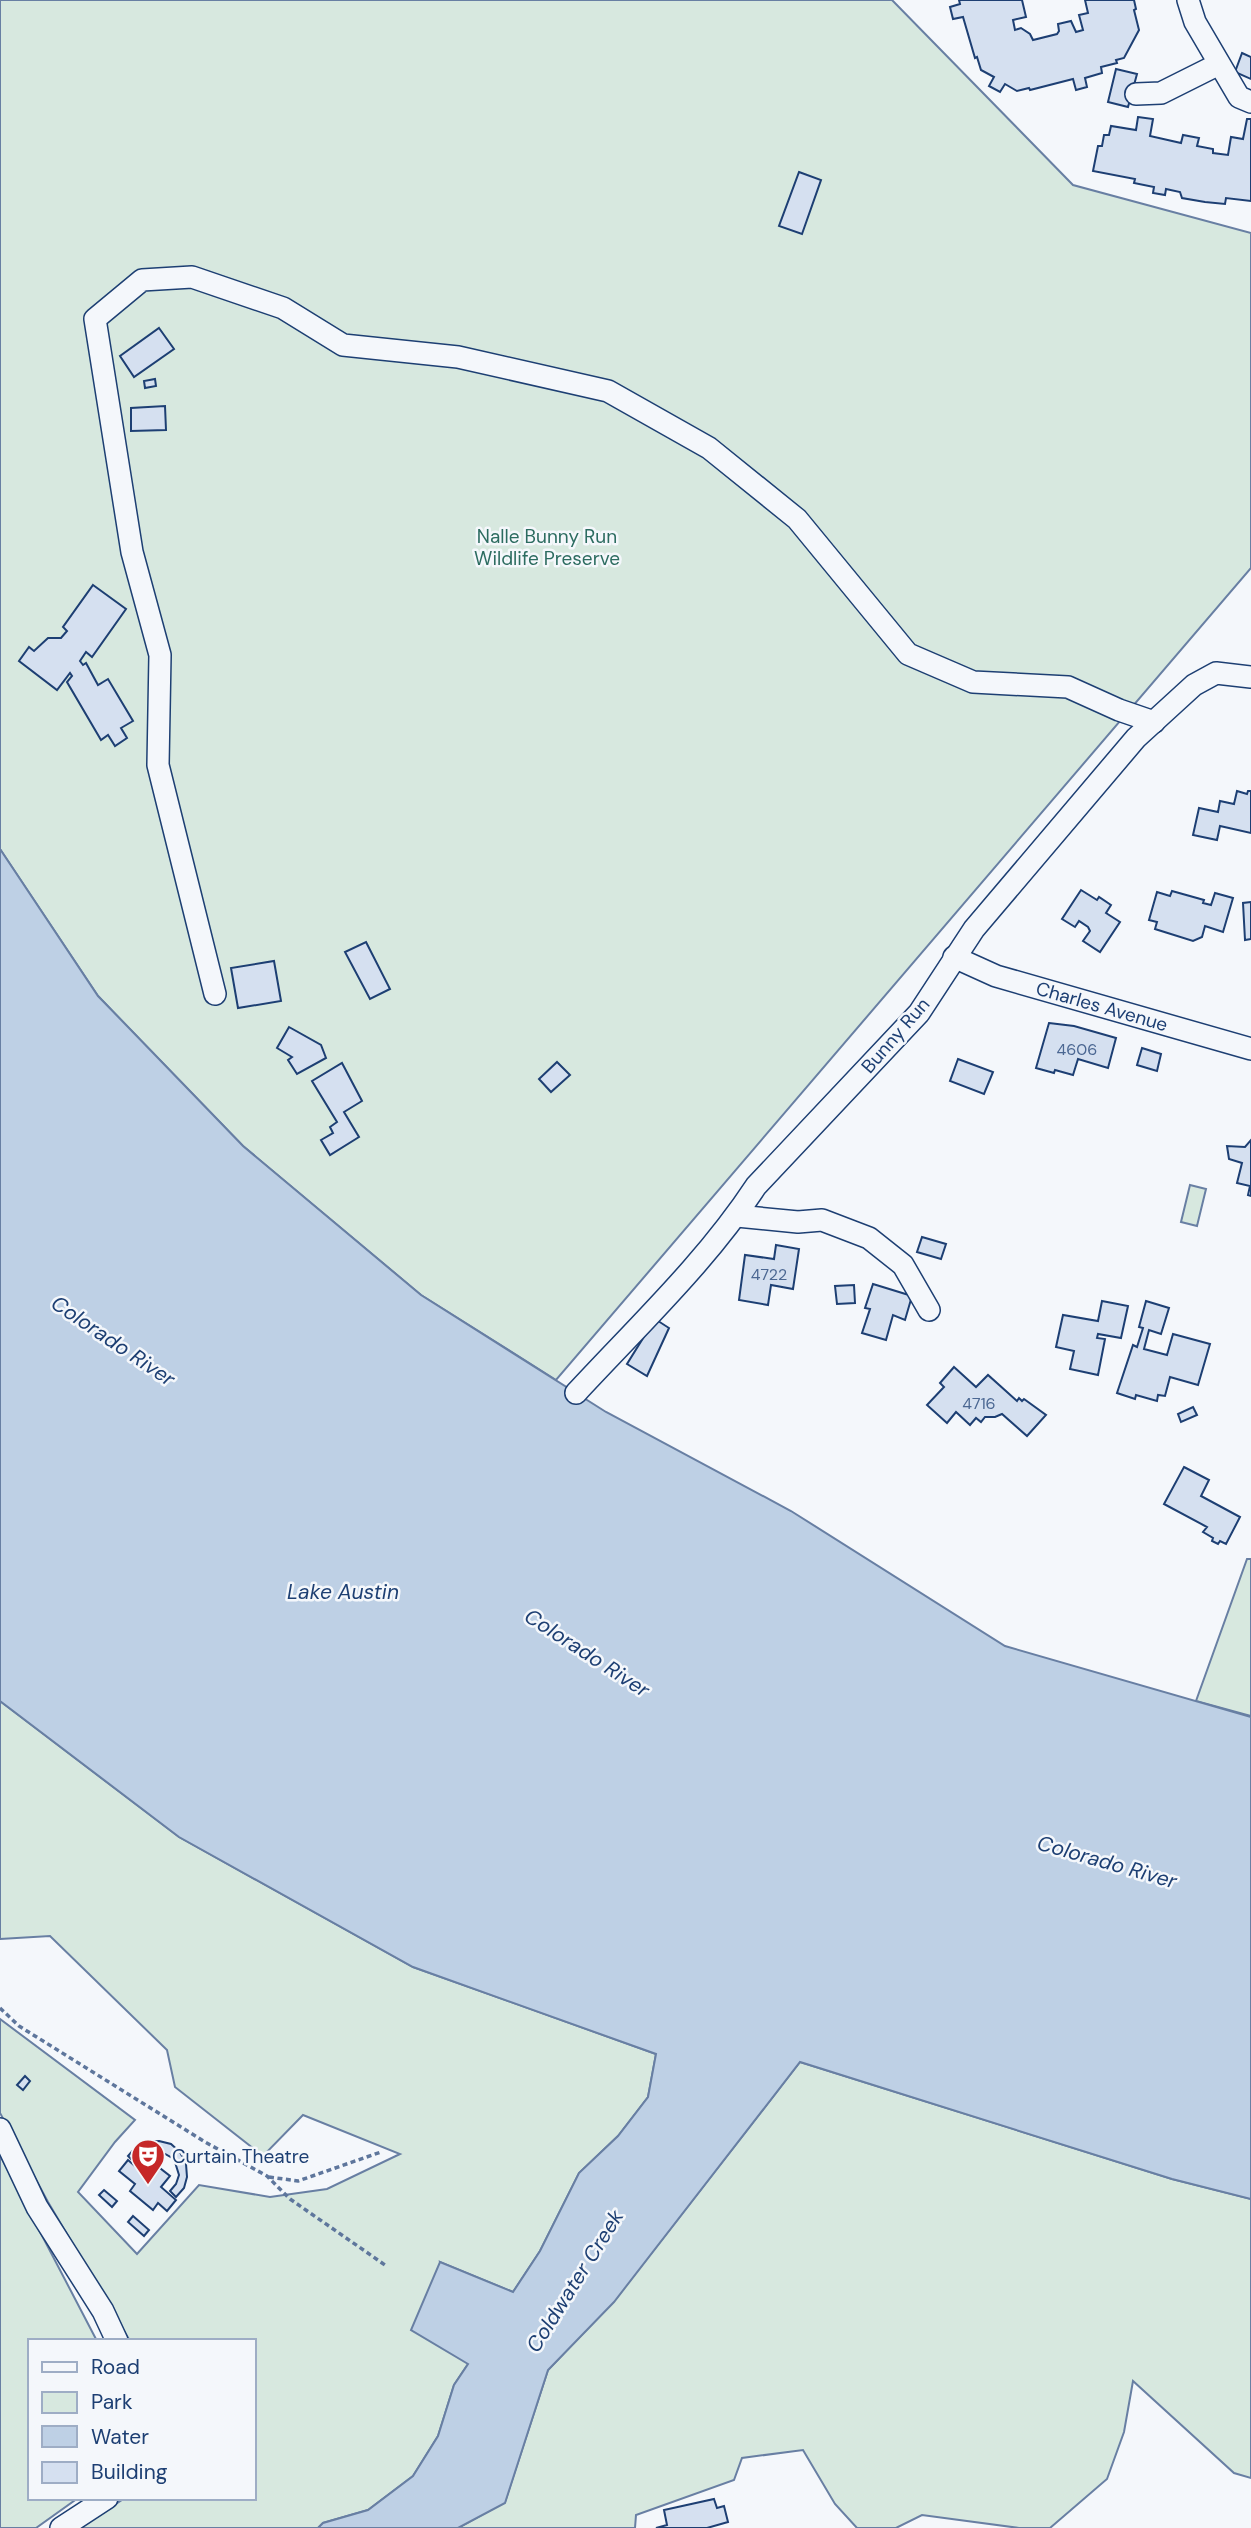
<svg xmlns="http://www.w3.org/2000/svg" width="1251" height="2528" font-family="'DM Sans',sans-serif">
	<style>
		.green { fill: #d7e8df; stroke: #687fa3; stroke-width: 2 }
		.water { fill: #bed0e5; stroke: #687fa3; stroke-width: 2 }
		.building { fill: #d5e0f0; stroke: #1d3f73; stroke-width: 2 }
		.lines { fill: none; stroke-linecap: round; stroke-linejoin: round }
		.minor-casing { stroke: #1d3f73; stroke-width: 24 }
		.path { stroke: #5e769c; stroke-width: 3.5; stroke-dasharray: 5 3.5; stroke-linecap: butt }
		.minor { stroke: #f4f7fb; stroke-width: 21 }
		.labels { text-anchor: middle; stroke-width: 5; stroke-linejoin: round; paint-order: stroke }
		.number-label { font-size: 16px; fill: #4b6792 }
		.park-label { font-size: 19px; fill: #2c6c60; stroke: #f4f7fb }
		.street-label { font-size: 19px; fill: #1d3f73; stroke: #f4f7fb }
		.poi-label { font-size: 19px; fill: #1d3f73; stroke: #f4f7fb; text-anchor: start }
		.water-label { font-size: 21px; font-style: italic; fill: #1d3f73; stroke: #f4f7fb }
	</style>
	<rect width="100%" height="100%" fill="#f4f7fb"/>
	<g class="green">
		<polygon points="0,0 892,0 1073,185 1251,233 1251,568 556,1380 421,1295 243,1146 98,996 0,849"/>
		<polygon points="1190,1185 1206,1189 1197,1226 1181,1222"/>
		<polygon points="1247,1559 1251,1559 1251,1716 1196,1701"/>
		<polygon points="0,1701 179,1837 413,1967 656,2054 648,2097 618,2136 579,2173 540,2251 513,2292 440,2262 468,2364 454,2385 438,2436 413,2476 368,2510 323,2523 318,2528 79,2528 125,2498 254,2498 254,2341 130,2341 48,2202 0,2113 0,2019 135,2120 115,2142 78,2192 137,2254 199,2185 270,2197 327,2189 400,2154 303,2115 263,2156 175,2087 167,2050 50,1936 0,1939"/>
		<polygon points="800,2062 1172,2179 1251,2199 1251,2478 1234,2473 1133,2381 1124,2432 1107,2479 1050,2528 1019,2528 922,2515 896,2528 857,2528 835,2504 803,2450 742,2458 734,2480 636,2515 635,2528 458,2528 505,2502 548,2370 614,2301"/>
		<polygon points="0,2155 97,2341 30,2341 30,2498 78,2498 36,2528 0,2528"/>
	</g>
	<polygon class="water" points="0,849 98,996 243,1146 421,1295 606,1412 791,1511 1005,1646 1251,1717 1251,2199 1172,2179 800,2062 614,2302 548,2370 505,2503 458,2528 318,2528 323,2523 368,2510 413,2476 438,2436 454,2385 468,2364 411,2330 440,2262 513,2292 540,2251 579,2173 618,2136 648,2097 656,2054 413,1967 179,1837 0,1701"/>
	<g class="building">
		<polygon points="959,0 1022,0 1026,17 1013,20 1015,30 1021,28 1030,34 1033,40 1057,34 1059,31 1058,24 1071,21 1076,32 1083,30 1079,15 1088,13 1085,0 1134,0 1136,9 1134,10 1139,30 1124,58 1116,60 1117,63 1101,67 1102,73 1085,78 1087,87 1076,90 1073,79 1030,90 1029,88 1017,91 1005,84 1000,92 989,86 994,77 981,70 977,57 975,58 963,17 953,19 950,7 960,4"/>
		<polygon points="1242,53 1251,57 1251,79 1235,72"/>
		<polygon points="1116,69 1137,74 1128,107 1108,102"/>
		<polygon points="1138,117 1153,119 1150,136 1181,143 1183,135 1199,138 1197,146 1213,149 1213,153 1228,155 1231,137 1243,139 1247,119 1251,119 1251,201 1226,198 1225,204 1205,202 1182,198 1180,192 1166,189 1165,195 1153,193 1154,187 1134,183 1135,179 1093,171 1098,146 1102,146 1104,135 1109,135 1111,126 1136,130"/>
		<polygon points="799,172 821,180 802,234 779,226"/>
		<polygon points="159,328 174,349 134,377 120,356"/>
		<polygon points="155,379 156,386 145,388 144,381"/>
		<polygon points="165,406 166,430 131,431 131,408"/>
		<polygon points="93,585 126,609 92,657 86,652 80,661 83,665 86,663 98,685 108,679 133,721 121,728 127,738 115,746 108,735 101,740 67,682 72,676 70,673 57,690 19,661 29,647 34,651 48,638 61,638 67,631 63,627"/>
		<polygon points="1237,791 1247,794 1248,791 1251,791 1251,833 1220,826 1217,840 1193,835 1199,808 1218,812 1220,801 1234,804"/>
		<polygon points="1081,890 1097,900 1099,897 1111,905 1106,913 1120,922 1100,952 1083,941 1090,931 1088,927 1079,921 1075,927 1062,919"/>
		<polygon points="1172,891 1204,900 1203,903 1211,905 1215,893 1233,898 1223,932 1205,926 1202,937 1193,941 1155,929 1157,922 1149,920 1157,892 1170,896"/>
		<polygon points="1251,902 1251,939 1245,940 1243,903"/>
		<polygon points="366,942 390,989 370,999 345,952"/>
		<polygon points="274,961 281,1001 238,1008 231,968"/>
		<polygon points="1049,1023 1074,1026 1116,1038 1108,1068 1078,1059 1073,1075 1055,1070 1054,1073 1036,1068"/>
		<polygon points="289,1027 321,1045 326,1058 297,1074 288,1060 292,1057 277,1048"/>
		<polygon points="1142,1048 1161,1054 1157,1071 1137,1065"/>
		<polygon points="958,1059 993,1072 984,1094 950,1081"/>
		<polygon points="557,1062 570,1075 551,1092 539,1079"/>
		<polygon points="342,1063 362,1101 344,1112 359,1137 330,1155 321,1140 333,1133 330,1127 337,1122 312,1081"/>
		<polygon points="1251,1140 1251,1196 1248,1195 1250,1186 1237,1183 1242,1163 1229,1159 1227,1146 1245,1147"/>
		<polygon points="922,1237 946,1244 941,1259 917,1252"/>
		<polygon points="776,1245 799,1249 793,1289 771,1285 768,1305 739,1300 745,1255 774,1259"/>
		<polygon points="873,1284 912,1296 905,1320 893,1315 886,1340 862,1333 870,1309 865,1308"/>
		<polygon points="854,1285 855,1303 837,1304 835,1286"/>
		<polygon points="1102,1301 1128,1306 1121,1338 1098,1334 1097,1338 1105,1339 1098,1375 1070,1369 1074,1351 1056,1347 1063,1315 1098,1321"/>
		<polygon points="1146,1301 1169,1308 1161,1334 1149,1330 1144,1349 1167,1355 1173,1334 1210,1344 1198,1385 1170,1377 1165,1396 1158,1395 1157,1401 1136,1395 1135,1399 1117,1393 1133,1345 1137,1347 1143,1328 1139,1327"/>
		<polygon points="655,1319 669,1328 647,1376 627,1364"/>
		<polygon points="954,1367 976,1387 988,1375 1017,1401 1019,1398 1022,1401 1024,1399 1046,1415 1027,1436 1002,1414 995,1417 985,1417 981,1422 976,1418 970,1425 956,1412 947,1423 927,1405 944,1387 940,1383"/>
		<polygon points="1193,1407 1197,1415 1181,1422 1178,1414"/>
		<polygon points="1184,1467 1209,1480 1201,1496 1240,1517 1226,1544 1220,1541 1218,1544 1212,1541 1213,1538 1203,1532 1207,1527 1164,1504"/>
		<polygon points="25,2076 30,2081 23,2090 17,2085"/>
		<polygon points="159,2141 171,2144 180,2152 186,2164 187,2177 184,2188 176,2197 170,2191 176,2184 179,2175 174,2159 158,2150 141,2155 134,2162 128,2156 135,2148 146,2142"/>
		<polygon points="128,2160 143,2173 152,2162 170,2176 161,2187 176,2200 167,2211 158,2203 153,2210 130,2191 135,2184 119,2171"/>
		<polygon points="104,2190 117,2201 112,2207 99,2195"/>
		<polygon points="133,2216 149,2230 144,2236 128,2222"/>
		<polygon points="714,2499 717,2508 724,2506 728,2522 707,2528 656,2528 667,2525 664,2510"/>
	</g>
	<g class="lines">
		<g class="minor-casing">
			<g id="minor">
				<polyline points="1188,0 1195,22 1239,97 1251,102"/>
				<polyline points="1136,94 1161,93 1219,64"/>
				<polyline points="954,957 996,976 1251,1049"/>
				<polyline points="215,994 158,765 160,655 132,552 95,319 142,280 192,277 283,308 343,345 458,357 608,391 709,448 797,519 908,654 973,682 1068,687 1119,710 1154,722"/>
				<polyline points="737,1216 798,1222 822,1220 869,1238 903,1265 929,1310"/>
				<path d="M576 1393C638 1326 706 1262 756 1186L919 1013 974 929 1136 738 1194 685 1216 673 1251 677"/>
				<polyline points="0,2129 37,2207 103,2311 117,2341"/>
				<polyline points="61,2528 107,2498"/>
			</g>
		</g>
		<g class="path">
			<polyline points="0,2008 19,2026 205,2142 267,2176 290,2199 385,2265"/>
			<polyline points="269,2177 298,2181 381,2152"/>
		</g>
		<use href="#minor" class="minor"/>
	</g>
	<defs>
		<g id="theatre-pin" transform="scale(1.75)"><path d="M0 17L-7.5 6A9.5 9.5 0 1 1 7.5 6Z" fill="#c62828" stroke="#f4f7fb"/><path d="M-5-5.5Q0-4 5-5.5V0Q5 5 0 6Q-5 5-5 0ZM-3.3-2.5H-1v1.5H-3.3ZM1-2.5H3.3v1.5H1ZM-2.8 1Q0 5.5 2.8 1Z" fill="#fff"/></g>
	</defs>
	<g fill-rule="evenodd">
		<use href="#theatre-pin" x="148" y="2156"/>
	</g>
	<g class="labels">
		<g class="number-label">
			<text x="1077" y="1055">4606</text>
			<text x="769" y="1280">4722</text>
			<text x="979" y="1409">4716</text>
		</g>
		<g class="park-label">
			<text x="547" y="543">Nalle Bunny Run<tspan x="547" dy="22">Wildlife Preserve</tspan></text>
		</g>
		<g class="street-label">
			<text transform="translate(1102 1006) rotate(16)" y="7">Charles Avenue</text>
			<text transform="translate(895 1035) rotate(-49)" y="7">Bunny Run</text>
		</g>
		<g class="poi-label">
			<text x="172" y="2163">Curtain Theatre</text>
		</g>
		<g class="water-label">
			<text transform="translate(113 1341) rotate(34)" y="7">Colorado River</text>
			<text x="343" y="1599">Lake Austin</text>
			<text transform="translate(587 1653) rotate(33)" y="7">Colorado River</text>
			<text transform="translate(1107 1862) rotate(16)" y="7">Colorado River</text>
			<text transform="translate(575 2281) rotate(-58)" y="7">Coldwater Creek</text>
		</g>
	</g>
	<rect x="28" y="2339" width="228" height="161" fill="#f4f7fb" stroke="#9eadc5" stroke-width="2"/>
	<rect x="42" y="2362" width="35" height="10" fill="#f4f7fb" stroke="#9eadc5" stroke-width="2"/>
	<text x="91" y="2374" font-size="21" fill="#1d3f73">Road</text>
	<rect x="42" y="2392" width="35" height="21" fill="#d7e8df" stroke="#9eadc5" stroke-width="2"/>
	<text x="91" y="2409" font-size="21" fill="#1d3f73">Park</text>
	<rect x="42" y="2426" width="35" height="21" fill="#bed0e5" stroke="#9eadc5" stroke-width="2"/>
	<text x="91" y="2444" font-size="21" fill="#1d3f73">Water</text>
	<rect x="42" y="2462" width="35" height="21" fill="#d5e0f0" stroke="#9eadc5" stroke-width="2"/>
	<text x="91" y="2479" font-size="21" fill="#1d3f73">Building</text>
</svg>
